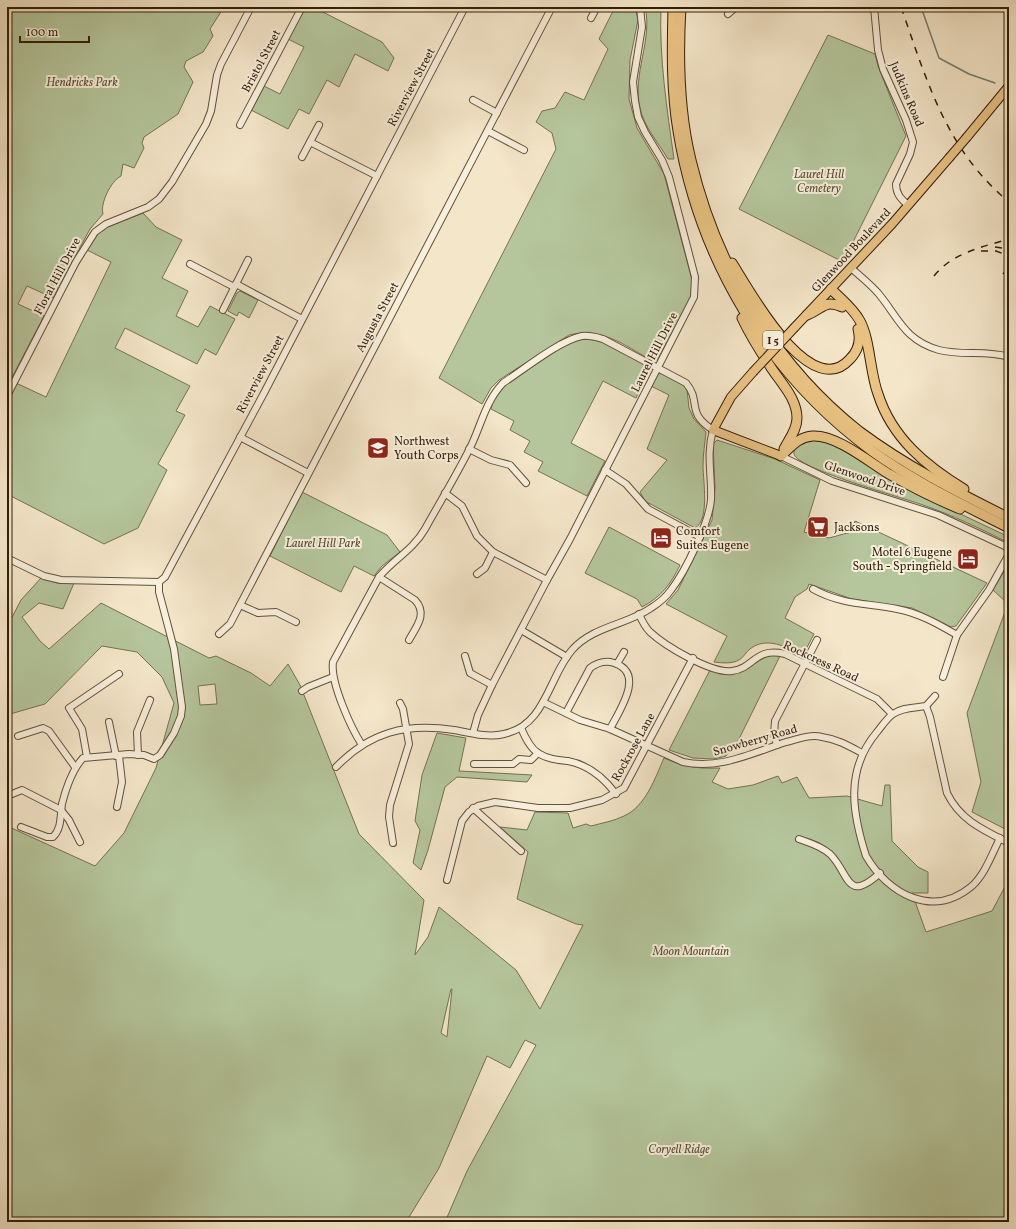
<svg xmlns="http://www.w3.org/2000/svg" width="1016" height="1229" font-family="Vollkorn,serif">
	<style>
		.green { fill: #b5c69c; stroke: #747252; fill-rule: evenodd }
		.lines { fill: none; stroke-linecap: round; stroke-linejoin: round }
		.stream { stroke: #727f71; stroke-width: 1.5 }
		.minor-casing { stroke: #635039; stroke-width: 8 }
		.major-casing { stroke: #331e09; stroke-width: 10 }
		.highway-casing { stroke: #331e09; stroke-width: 11 }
		.minor { stroke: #f8efdc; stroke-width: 6 }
		.major { stroke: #eac384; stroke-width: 8 }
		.highway { stroke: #eac384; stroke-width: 9 }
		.rail { stroke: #331e09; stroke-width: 1.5; stroke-dasharray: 7 7; stroke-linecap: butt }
		.major-bridge-casing { stroke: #331e09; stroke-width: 10; stroke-linecap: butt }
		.major-bridge { stroke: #eac384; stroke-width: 8 }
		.labels { text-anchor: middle; stroke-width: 4; stroke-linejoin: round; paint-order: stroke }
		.shield { fill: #f8efdc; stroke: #6e5d48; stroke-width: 1 }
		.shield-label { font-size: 11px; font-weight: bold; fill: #331e09 }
		.street-label { font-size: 12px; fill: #331e09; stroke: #f8efdc }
		.park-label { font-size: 12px; font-style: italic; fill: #5a5035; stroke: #f8efdc }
		.poi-label { font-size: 12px; fill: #331e09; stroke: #f8efdc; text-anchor: start }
	</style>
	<rect width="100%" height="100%" fill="#f4e6c9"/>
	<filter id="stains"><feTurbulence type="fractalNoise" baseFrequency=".005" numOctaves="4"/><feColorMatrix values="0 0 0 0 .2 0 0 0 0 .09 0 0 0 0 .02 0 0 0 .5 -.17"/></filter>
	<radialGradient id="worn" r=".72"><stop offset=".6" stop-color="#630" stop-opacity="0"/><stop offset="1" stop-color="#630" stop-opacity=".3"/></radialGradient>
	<g class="green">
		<path d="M7 7H224L210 29 213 36 203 52 186 61 184 67 193 82 178 114 144 137 142 143 144 148 134 168 123 164 121 176C111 181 100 203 103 214L90 229 53 298 27 286 18 304 44 316 7 387Z"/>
		<polygon points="306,7 313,7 382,42 394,58 388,71 355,54 339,87 327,80 309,114 299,109 288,129 251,110 264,86 280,94 304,47 288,39"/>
		<path d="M615 7H635L638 20 630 60 629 99 637 128 664 174 692 280 691 298 657 360H651C624 345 602 327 569 335L499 380 491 388 482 404 439 378 556 149 552 133 536 122 542 111 555 108 565 92 584 100 608 49 599 39Z"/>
		<path d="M645 7H661C659 58 667 109 674 159H668C658 142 644 127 640 108 632 73 653 40 645 7Z"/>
		<polygon points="828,35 875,54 878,66 906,136 843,262 739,209"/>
		<polygon points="143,213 156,227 182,240 162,278 188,291 176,316 198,327 210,306 235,319 216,355 205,349 197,364 125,328 115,348 190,386 176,411 185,415 158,464 167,470 138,528 104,544 7,494 7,401 16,383 46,397 111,262 85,249 100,230"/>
		<polygon points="240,291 258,300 249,318 239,312 237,316 228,311 237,293"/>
		<polygon points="588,339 600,341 649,366 649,371 636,398 603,381 571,443 605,461 587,496 538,471 543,462 524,452 530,441 510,430 514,421 491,409 494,396 502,387 567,344 577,340"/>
		<path d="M661 373 682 384 687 389 689 408 694 419 706 432C705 443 703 454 703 466 703 480 710 520 695 528L645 501 640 492 667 460 647 449 669 395 651 386 656 375Z"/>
		<path d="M717 440 775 459 820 480 804 532 829 538 851 532 855 521 987 583 956 626 951 627 912 608 852 599 809 584 807 589 795 597 785 618 814 634 803 655C787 647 766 636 750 649 746 652 743 658 739 660 732 664 722 663 714 662L727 636 666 604 678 590 712 520 715 488 713 444Z"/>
		<path d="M811 440 830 443 950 509 1009 537V543C981 529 952 515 923 505 904 498 797 469 794 454 792 445 805 442 811 440Z"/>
		<polygon points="302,492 387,535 400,552 382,566 374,576 354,566 341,592 270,556"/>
		<path d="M609 527 680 565C671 584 661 597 642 607L637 599 585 573Z"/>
		<polygon points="1009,563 1009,831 972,812 981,782 967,713 1008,604 993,590"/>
		<path d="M41 578 57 583H74L63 609 39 603 22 617 40 641 49 649 101 603 209 658 216 656 251 673 270 686 288 664 300 685 359 834 424 900 415 955 428 937 439 907 516 970 540 1009 583 925 576 924 517 899 528 852 500 827 527 830 535 812 568 813 573 828 586 824 591 826C602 823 614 821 624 816 646 806 655 778 664 758 684 767 699 769 720 768L712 782 728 789 753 785 778 776 782 783 797 777 809 798 847 796 882 806 885 785H890L892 841 918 867 928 872V893H912L926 932 992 911 1009 879V1222H445L467 1171 536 1045 525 1040 510 1068 487 1056 439 1168 406 1222H7V826L95 866 124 833 156 768 174 703 162 677 137 652 102 646 45 704 10 714 7 720V627L21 600ZM215 684 217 704 200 705 198 686ZM451 989H452L447 1037 441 1033Z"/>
		<polygon points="773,655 780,656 739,739 726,756 714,759 693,758 669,750 710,670 722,674 732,674 757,659"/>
		<polygon points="437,733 466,738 459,771 532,775 527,782 457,777 445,787 428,850 421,870 413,863 420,830 415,821 422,775"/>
	</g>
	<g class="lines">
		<polyline class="stream" points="921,7 939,58 969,74 995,83"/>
		<g class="minor-casing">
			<g id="minor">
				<path d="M874 7 878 50 883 69 906 120 913 142 910 154 896 184C896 194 901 199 908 205"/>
				<polyline points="728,14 736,7"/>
				<polyline points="591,18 597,7"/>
				<polyline points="473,100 497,113"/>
				<polyline points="240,125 302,7"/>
				<polyline points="488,131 524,150"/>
				<polyline points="310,142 377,176"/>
				<polyline points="302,157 319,125"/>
				<polyline points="190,264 234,287"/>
				<path d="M851 268C860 276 870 284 878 293 899 318 904 340 939 350 962 356 986 350 1009 357"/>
				<polyline points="236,284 302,319"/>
				<polyline points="223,310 248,260"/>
				<polyline points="7,396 76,262 95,232 106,224 148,207 159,199 172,182 206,124 211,111 217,75 221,64 251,7"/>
				<polyline points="240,437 308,473"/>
				<polyline points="469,449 491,460 510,465 526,483"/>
				<polyline points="781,456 832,481 938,515 1009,548"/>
				<polyline points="605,470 626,484 648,509 700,537"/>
				<polyline points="445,493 462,506 477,536 493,552 547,580"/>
				<polyline points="7,558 44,576 61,580 159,582"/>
				<polyline points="477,574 485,568 493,552"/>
				<path d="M379 577 415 600C428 614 416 627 409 640"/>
				<path d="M813 589C842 605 867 603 897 609 919 613 938 624 957 635"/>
				<polyline points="240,605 258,613 276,612 296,622"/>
				<path d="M639 614C642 621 645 627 650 632 665 646 712 674 732 671 755 668 754 647 785 654L877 699 892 714"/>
				<polyline points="521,630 567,657"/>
				<polyline points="219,634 230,624 552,7"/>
				<polyline points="465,656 470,673 492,685"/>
				<polyline points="617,664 624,652"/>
				<polyline points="943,677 957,635 989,590 1009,554"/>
				<polyline points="302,691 308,687 333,677"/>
				<path d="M935 696 926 706C915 708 903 707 893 714 887 718 882 726 877 732 845 770 852 812 866 856 888 894 933 919 972 886 985 874 992 854 1000 838"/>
				<path d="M543 702 580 720 610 729 683 762C719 770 752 753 786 742 798 739 810 734 822 737 837 739 849 746 862 753"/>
				<path d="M926 706 930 717 947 793C960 820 983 830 1009 843"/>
				<path d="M566 713 590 668C597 663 605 660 614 663 646 673 619 711 610 729"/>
				<polyline points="109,722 116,756"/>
				<path d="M521 728C525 737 530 748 538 753 547 759 558 760 568 761 589 765 604 778 616 794"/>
				<polyline points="473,733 478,715 492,685 547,580 570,539 694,297 695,277 669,177 662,160 645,132 638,117 635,101 633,82 642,27 640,7"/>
				<polyline points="18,736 43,728 49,731 75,767"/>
				<polyline points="777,745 774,734 775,721 817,640"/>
				<polyline points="138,755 137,732 150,700"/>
				<polyline points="87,757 82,729 69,708 119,674"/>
				<polyline points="474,764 513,764 519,759 531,760 538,753"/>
				<path d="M336 767C370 732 405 723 454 730 470 733 488 738 504 734 546 725 548 678 572 650 593 626 627 625 651 608 659 603 666 597 671 590 685 572 710 521 711 499 712 475 706 454 713 430 685 412 702 402 686 383L603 339C596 337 590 335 582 336 560 340 523 370 503 383 485 402 481 426 470 448 456 476 440 502 425 529 413 550 394 559 379 577L333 662C330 682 351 728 362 745"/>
				<polyline points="7,796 22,790 61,810 69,820 80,842"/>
				<polyline points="117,807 122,782 119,756"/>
				<polyline points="473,808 521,851"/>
				<path d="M21 827 47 837H53C62 828 60 816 62 804 66 788 72 770 83 758L129 754 144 755 154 759 160 755 174 733 181 716 182 707 174 649 159 592V582L165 577 264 393 465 7"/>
				<path d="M799 839C810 843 821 846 830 854 850 874 846 904 880 873"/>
				<polyline points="393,843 389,817 390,805 409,744 403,709 400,703"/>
				<polyline points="447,880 462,821 469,812 478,806 495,802 538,808 570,808 602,800 624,788 693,658"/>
			</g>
		</g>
		<g class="major-casing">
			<g id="major">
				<polyline points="967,137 1009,86"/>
				<polyline points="795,327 892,224 949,158"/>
				<polyline points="753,372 731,397 713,430 781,456"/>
			</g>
		</g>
		<g class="highway-casing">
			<g id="highway">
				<path d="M673 7C672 48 671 90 678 131 699 259 767 374 872 451 915 482 962 504 1009 528"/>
				<path d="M681 7C678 57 679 111 691 160 716 265 774 364 859 431 906 466 957 492 1009 518"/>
				<path d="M732 263C748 288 810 404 850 359 858 351 861 340 858 329"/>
				<path d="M831 289C841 299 853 308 860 321 870 339 870 373 878 394 892 438 926 466 964 489"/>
				<path d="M807 315C823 309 824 299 842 307"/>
				<path d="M742 318C750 335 760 351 770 366 780 382 797 398 797 418 797 430 789 439 784 449"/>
				<path d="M781 456C791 447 798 437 813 436 837 435 869 462 889 474 912 487 936 499 960 509"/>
			</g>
		</g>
		<use href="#minor" class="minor"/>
		<use href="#major" class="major"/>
		<use href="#highway" class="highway"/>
		<g class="rail">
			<path d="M901 7C927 81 946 150 1009 202"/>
			<polyline points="995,247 1009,249"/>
			<polyline points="981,251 996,251 1009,256"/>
			<polyline points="1003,274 1009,267"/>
			<path d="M934 276C952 253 982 247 1009 239"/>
		</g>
		<g class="major-bridge-casing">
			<g id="major-bridge">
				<polyline points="949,158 967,137"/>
				<polyline points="753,372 795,327"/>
			</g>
		</g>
		<use href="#major-bridge" class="major-bridge"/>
	</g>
	<defs>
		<g id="school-square" transform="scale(1.15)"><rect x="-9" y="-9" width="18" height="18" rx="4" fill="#8f2418" stroke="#f8efdc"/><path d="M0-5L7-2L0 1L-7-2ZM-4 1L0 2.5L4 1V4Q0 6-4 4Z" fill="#fff"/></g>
		<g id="supermarket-square" transform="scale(1.15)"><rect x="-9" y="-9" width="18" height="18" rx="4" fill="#8f2418" stroke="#f8efdc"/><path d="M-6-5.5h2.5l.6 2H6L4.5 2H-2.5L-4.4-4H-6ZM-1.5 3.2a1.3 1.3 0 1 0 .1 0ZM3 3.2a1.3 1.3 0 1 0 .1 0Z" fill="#fff"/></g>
		<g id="hotel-square" transform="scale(1.15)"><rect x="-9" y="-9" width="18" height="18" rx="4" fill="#8f2418" stroke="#f8efdc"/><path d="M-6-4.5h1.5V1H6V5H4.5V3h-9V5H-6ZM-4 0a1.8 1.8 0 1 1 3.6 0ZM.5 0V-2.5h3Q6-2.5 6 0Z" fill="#fff"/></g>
	</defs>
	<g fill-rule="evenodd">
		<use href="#school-square" x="378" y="448"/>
		<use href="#supermarket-square" x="818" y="527"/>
		<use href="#hotel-square" x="661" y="538"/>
		<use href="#hotel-square" x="968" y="559"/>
	</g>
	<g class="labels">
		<rect class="shield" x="763" y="331" width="20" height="18" rx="3"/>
		<g class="shield-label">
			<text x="773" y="344">I 5</text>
		</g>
		<g class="street-label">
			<text transform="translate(261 61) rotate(-62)" y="4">Bristol Street</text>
			<text transform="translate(411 87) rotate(-62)" y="4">Riverview Street</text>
			<text transform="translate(907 94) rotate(67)" y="4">Judkins Road</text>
			<text transform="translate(851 250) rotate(-47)" y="4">Glenwood Boulevard</text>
			<text transform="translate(57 276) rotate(-62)" y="4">Floral Hill Drive</text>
			<text transform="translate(377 317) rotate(-62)" y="4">Augusta Street</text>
			<text transform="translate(654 352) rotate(-63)" y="4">Laurel Hill Drive</text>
			<text transform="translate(260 374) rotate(-62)" y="4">Riverview Street</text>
			<text transform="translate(865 478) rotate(19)" y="4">Glenwood Drive</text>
			<text transform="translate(821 661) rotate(25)" y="4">Rockcress Road</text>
			<text transform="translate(755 740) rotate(-16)" y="4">Snowberry Road</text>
			<text transform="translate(633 747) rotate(-61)" y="4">Rockrose Lane</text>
		</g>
		<g class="park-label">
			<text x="82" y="86">Hendricks Park</text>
			<text x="819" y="178">Laurel Hill<tspan x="819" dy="14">Cemetery</tspan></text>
			<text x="323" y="547">Laurel Hill Park</text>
			<text x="691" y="955">Moon Mountain</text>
			<text x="679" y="1153">Coryell Ridge</text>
		</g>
		<g class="poi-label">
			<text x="394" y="445">Northwest<tspan x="394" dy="14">Youth Corps</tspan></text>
			<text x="834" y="531">Jacksons</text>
			<text x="676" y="535">Comfort<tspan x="676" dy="14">Suites Eugene</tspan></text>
			<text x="952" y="556" text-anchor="end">Motel 6 Eugene<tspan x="952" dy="14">South - Springfield</tspan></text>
		</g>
	</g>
	<rect width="1016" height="1229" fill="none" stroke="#f4e6c9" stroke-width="24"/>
	<rect x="8" y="8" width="1000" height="1213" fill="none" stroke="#331e09" stroke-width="2"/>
	<rect x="12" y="12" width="992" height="1205" fill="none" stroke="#331e09"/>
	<path d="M20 36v6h69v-6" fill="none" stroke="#331e09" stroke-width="2"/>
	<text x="26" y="36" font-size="12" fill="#331e09" stroke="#f8efdc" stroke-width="3" paint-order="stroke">100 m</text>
	<rect width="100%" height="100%" filter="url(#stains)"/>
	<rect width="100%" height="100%" fill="url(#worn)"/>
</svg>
